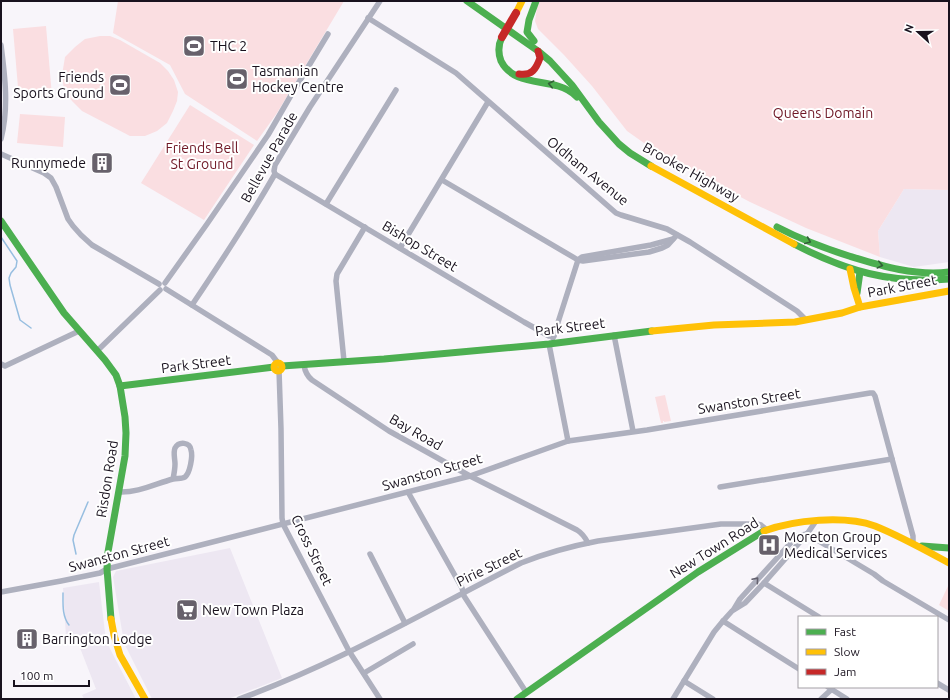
<svg xmlns="http://www.w3.org/2000/svg" width="950" height="700" font-family="Ubuntu,sans-serif">
	<style>
		.built { fill: #ede7f2 }
		.green { fill: #fadee1 }
		.lines { fill: none; stroke-linecap: round; stroke-linejoin: round }
		.stream { stroke: #97bee0; stroke-width: 1.5 }
		.street { stroke: #aeb0be; stroke-width: 5.5 }
		.fast { stroke: #4caf50; stroke-width: 7 }
		.slow { stroke: #ffc107; stroke-width: 7 }
		.jam { stroke: #c62828; stroke-width: 7 }
		.jam-bridge { stroke: #c62828; stroke-width: 8 }
		.oneway { stroke: #326037 }
		.oneway2 { stroke: #64616e }
		.labels { text-anchor: middle; stroke-width: 4; stroke-linejoin: round; paint-order: stroke }
		.poi-label { font-size: 14px; fill: #19121e; stroke: #fff; text-anchor: start }
		.park-label { font-size: 14px; fill: #6f1826; stroke: #fff }
		.street-label { font-size: 14px; fill: #19121e; stroke: #fff }
	</style>
	<rect width="100%" height="100%" fill="#f8f5fa"/>
	<g class="built">
		<polygon points="904,189 949,190 949,262 914,267 880,257 878,231"/>
		<polygon points="230,548 282,678 228,699 152,699 124,643 113,577 116,571"/>
		<polygon points="99,582 106,641 136,699 84,699 82,695 96,689 75,635 66,637 63,588"/>
	</g>
	<g class="green">
		<polygon points="118,1 344,1 277,113 257,141 185,94 170,65 113,33"/>
		<polygon points="540,1 949,1 949,190 904,189 878,231 880,257 806,228 750,202 661,155 627,131 592,86 564,55 538,29 535,21 537,8"/>
		<polygon points="46,26 52,96 19,99 13,29"/>
		<polygon points="100,36 110,36 120,40 160,63 168,71 174,80 178,92 177,101 173,111 167,123 157,131 145,136 130,136 82,111 72,101 64,90 62,75 65,57 75,47 85,39"/>
		<polygon points="190,105 254,145 204,220 141,183"/>
		<polygon points="20,114 65,117 63,147 17,143"/>
		<polygon points="665,395 671,421 664,422 664,421 663,421 663,423 661,423 655,397"/>
		<polygon points="949,584 949,611 939,605"/>
	</g>
	<g class="lines">
		<g class="stream">
			<polyline points="1,237 17,261 16,267 11,273 9,278 10,285 20,320 31,328"/>
			<polyline points="76,554 73,540 74,535 88,502"/>
			<path d="M63 593C63 604 62 616 69 625"/>
		</g>
		<g class="street">
			<polyline points="368,18 456,73 616,213 621,215 667,229 690,242 797,311 806,320"/>
			<path d="M1 45C5 76 9 108 1 139"/>
			<polyline points="1,154 44,173 51,178 56,187 68,219 73,226 81,235 92,245 159,284"/>
			<polyline points="275,174 524,322 549,336 554,336"/>
			<polyline points="442,180 578,260 583,261 649,252 662,248 668,245 677,235"/>
			<polyline points="326,204 396,90"/>
			<polyline points="400,248 488,102"/>
			<polyline points="578,260 582,257 651,245 673,239"/>
			<polyline points="165,283 207,224 268,135 290,97 328,34"/>
			<polyline points="166,289 272,355 278,363"/>
			<path d="M192 305C221 262 249 219 275 174L274 171 275 165 310 107 380 1"/>
			<polyline points="614,335 633,431"/>
			<polyline points="553,338 578,260"/>
			<polyline points="549,344 568,441"/>
			<polyline points="97,351 160,290"/>
			<polyline points="344,361 336,281 337,274 365,227"/>
			<polyline points="1,364 5,366 79,331"/>
			<path d="M304 365C305 372 307 376 312 380L389 431 470 476 577 530C582 533 585 537 588 543"/>
			<polyline points="279,370 281,429 282,518 283,524 349,651 380,699"/>
			<polyline points="720,487 892,459"/>
			<path d="M119 492C137 493 155 484 173 479 177 478 182 479 185 477 190 473 193 456 191 450 190 442 179 441 175 448 173 453 175 459 175 464 175 469 174 474 173 479"/>
			<polyline points="408,492 462,588 464,596 526,692"/>
			<polyline points="807,534 874,574 883,581 949,620"/>
			<polyline points="370,554 405,623"/>
			<polyline points="764,583 819,617"/>
			<polyline points="1,592 61,581 100,573 107,569 470,476 568,441 647,430 870,393 873,393 875,396 892,459 913,536 913,544"/>
			<polyline points="734,609 740,599 797,536 807,534"/>
			<polyline points="723,621 799,669"/>
			<polyline points="364,673 413,644"/>
			<polyline points="684,681 713,699"/>
			<polyline points="937,683 949,690"/>
			<polyline points="828,687 847,699"/>
			<path d="M239 699C337 664 428 610 521 563 546 553 572 546 598 541L721 524H757L761 525 767 530"/>
			<polyline points="673,699 714,632 723,621 732,611 745,603 764,583 807,534 816,521"/>
			<polyline points="821,699 832,689"/>
		</g>
		<g class="fast">
			<polyline points="467,1 538,51 550,61 572,85 599,122 619,144 630,153 651,166"/>
			<path d="M502 37C498 45 498 53 501 61 512 83 538 80 558 86 565 88 572 92 577 97"/>
			<polyline points="534,41 527,32 529,20 536,1"/>
			<polyline points="1,221 64,313 105,360 116,375 120,386 125,417 126,433 125,456 108,552 107,569 111,619"/>
			<path d="M777 227C800 239 824 248 849 256 882 266 914 276 949 272"/>
			<path d="M794 244C846 271 890 284 949 279"/>
			<polyline points="857,293 860,272"/>
			<polyline points="282,366 384,359 549,344 652,331"/>
			<polyline points="120,386 274,367"/>
			<polyline points="922,546 949,548"/>
			<polyline points="517,699 698,572 764,531"/>
		</g>
		<g class="slow">
			<polyline points="516,13 522,1"/>
			<polyline points="651,166 794,244"/>
			<polyline points="850,269 854,288 860,307"/>
			<polyline points="652,331 714,325 795,322 842,313 860,307 949,291"/>
			<circle cx="278" cy="367" r="4"/>
			<path d="M764 531C794 520 844 515 875 526 900 536 925 550 949 563"/>
			<polyline points="111,619 114,635 120,655 145,699"/>
		</g>
		<path class="jam" d="M519 74C532 76 536 69 540 58L538 51"/>
		<polyline class="jam-bridge" points="502,37 516,13"/>
	</g>
	<defs><path id="oneway-chevron" d="M-2-3.5L2.5 0L-2 3.5" fill="none" stroke-width="1.6" stroke-linecap="round" stroke-linejoin="round"/></defs>
	<g class="oneway">
		<use href="#oneway-chevron" transform="translate(551 84) rotate(-167)"/>
		<use href="#oneway-chevron" transform="translate(808 241) rotate(22)"/>
		<use href="#oneway-chevron" transform="translate(880 265) rotate(13)"/>
	</g>
	<use class="oneway2" href="#oneway-chevron" transform="translate(756 580) rotate(-49)"/>
	<defs>
		<g id="stadium-square" transform="scale(1.15)"><rect x="-9" y="-9" width="18" height="18" rx="4" fill="#67616b" stroke="#fff"/><path d="M0-5a6.5 5 0 1 0 0 10a6.5 5 0 1 0 0-10ZM-3.5-1.8h7v3.6h-7Z" fill="#fff"/></g>
		<g id="building-square" transform="scale(1.15)"><rect x="-9" y="-9" width="18" height="18" rx="4" fill="#67616b" stroke="#fff"/><path d="M-4-6H4V6H1V3H-1V6H-4ZM-2.5-4.3h1.7v1.8h-1.7ZM.8-4.3h1.7v1.8H.8ZM-2.5-1h1.7V.8h-1.7ZM.8-1h1.7V.8H.8Z" fill="#fff"/></g>
		<g id="hospital-square" transform="scale(1.15)"><rect x="-9" y="-9" width="18" height="18" rx="4" fill="#67616b" stroke="#fff"/><path d="M-5-5h3v3.5h4V-5h3V5h-3V1.5h-4V5h-3Z" fill="#fff"/></g>
		<g id="supermarket-square" transform="scale(1.15)"><rect x="-9" y="-9" width="18" height="18" rx="4" fill="#67616b" stroke="#fff"/><path d="M-6-5.5h2.5l.6 2H6L4.5 2H-2.5L-4.4-4H-6ZM-1.5 3.2a1.3 1.3 0 1 0 .1 0ZM3 3.2a1.3 1.3 0 1 0 .1 0Z" fill="#fff"/></g>
	</defs>
	<g fill-rule="evenodd">
		<use href="#stadium-square" x="194" y="46"/>
		<use href="#stadium-square" x="237" y="79"/>
		<use href="#stadium-square" x="120" y="85"/>
		<use href="#building-square" x="102" y="163"/>
		<use href="#hospital-square" x="769" y="545"/>
		<use href="#supermarket-square" x="187" y="610"/>
		<use href="#building-square" x="27" y="639"/>
	</g>
	<g class="labels">
		<g class="poi-label">
			<text x="210" y="51">THC 2</text>
			<text x="252" y="76">Tasmanian<tspan x="252" dy="16">Hockey Centre</tspan></text>
			<text x="104" y="82" text-anchor="end">Friends<tspan x="104" dy="16">Sports Ground</tspan></text>
			<text x="86" y="168" text-anchor="end">Runnymede</text>
			<text x="784" y="542">Moreton Group<tspan x="784" dy="16">Medical Services</tspan></text>
			<text x="202" y="615">New Town Plaza</text>
			<text x="42" y="644">Barrington Lodge</text>
		</g>
		<g class="park-label">
			<text x="823" y="118">Queens Domain</text>
			<text x="202" y="153">Friends Bell<tspan x="202" dy="16">St Ground</tspan></text>
		</g>
		<g class="street-label">
			<text transform="translate(269 157) rotate(-61)" y="5">Bellevue Parade</text>
			<text transform="translate(588 171) rotate(39)" y="5">Oldham Avenue</text>
			<text transform="translate(691 172) rotate(29)" y="5">Brooker Highway</text>
			<text transform="translate(420 246) rotate(31)" y="5">Bishop Street</text>
			<text transform="translate(902 286) rotate(-11)" y="5">Park Street</text>
			<text transform="translate(570 327) rotate(-7)" y="5">Park Street</text>
			<text transform="translate(196 364) rotate(-7)" y="5">Park Street</text>
			<text transform="translate(749 401) rotate(-9)" y="5">Swanston Street</text>
			<text transform="translate(416 432) rotate(30)" y="5">Bay Road</text>
			<text transform="translate(432 472) rotate(-16)" y="5">Swanston Street</text>
			<text transform="translate(107 479) rotate(-81)" y="5">Risdon Road</text>
			<text transform="translate(714 548) rotate(-32)" y="5">New Town Road</text>
			<text transform="translate(312 550) rotate(64)" y="5">Cross Street</text>
			<text transform="translate(119 554) rotate(-15)" y="5">Swanston Street</text>
			<text transform="translate(489 567) rotate(-26)" y="5">Pirie Street</text>
		</g>
	</g>
	<rect width="950" height="700" fill="none" stroke="#19121e" stroke-width="4"/>
	<rect x="798" y="616" width="140" height="72" fill="#ffffff" stroke="#a3a0a5"/>
	<rect x="806" y="629" width="20" height="6" fill="#4caf50" stroke="#a3a0a5"/>
	<text x="834" y="636" font-size="12" fill="#19121e">Fast</text>
	<rect x="806" y="649" width="20" height="6" fill="#ffc107" stroke="#a3a0a5"/>
	<text x="834" y="656" font-size="12" fill="#19121e">Slow</text>
	<rect x="806" y="669" width="20" height="6" fill="#c62828" stroke="#a3a0a5"/>
	<text x="834" y="676" font-size="12" fill="#19121e">Jam</text>
	<g transform="translate(918 32) rotate(291)" stroke="#ffffff" stroke-width="3" paint-order="stroke">
	<path d="M0-3L7 15L0 10L-7 15Z" fill="#19121e"/>
	<text y="-6" font-size="11" font-weight="bold" text-anchor="middle" fill="#19121e">N</text>
	</g>
	<path d="M14 680v6h75v-6" fill="none" stroke="#19121e" stroke-width="2"/>
	<text x="20" y="680" font-size="12" fill="#19121e" stroke="#ffffff" stroke-width="3" paint-order="stroke">100 m</text>
</svg>
